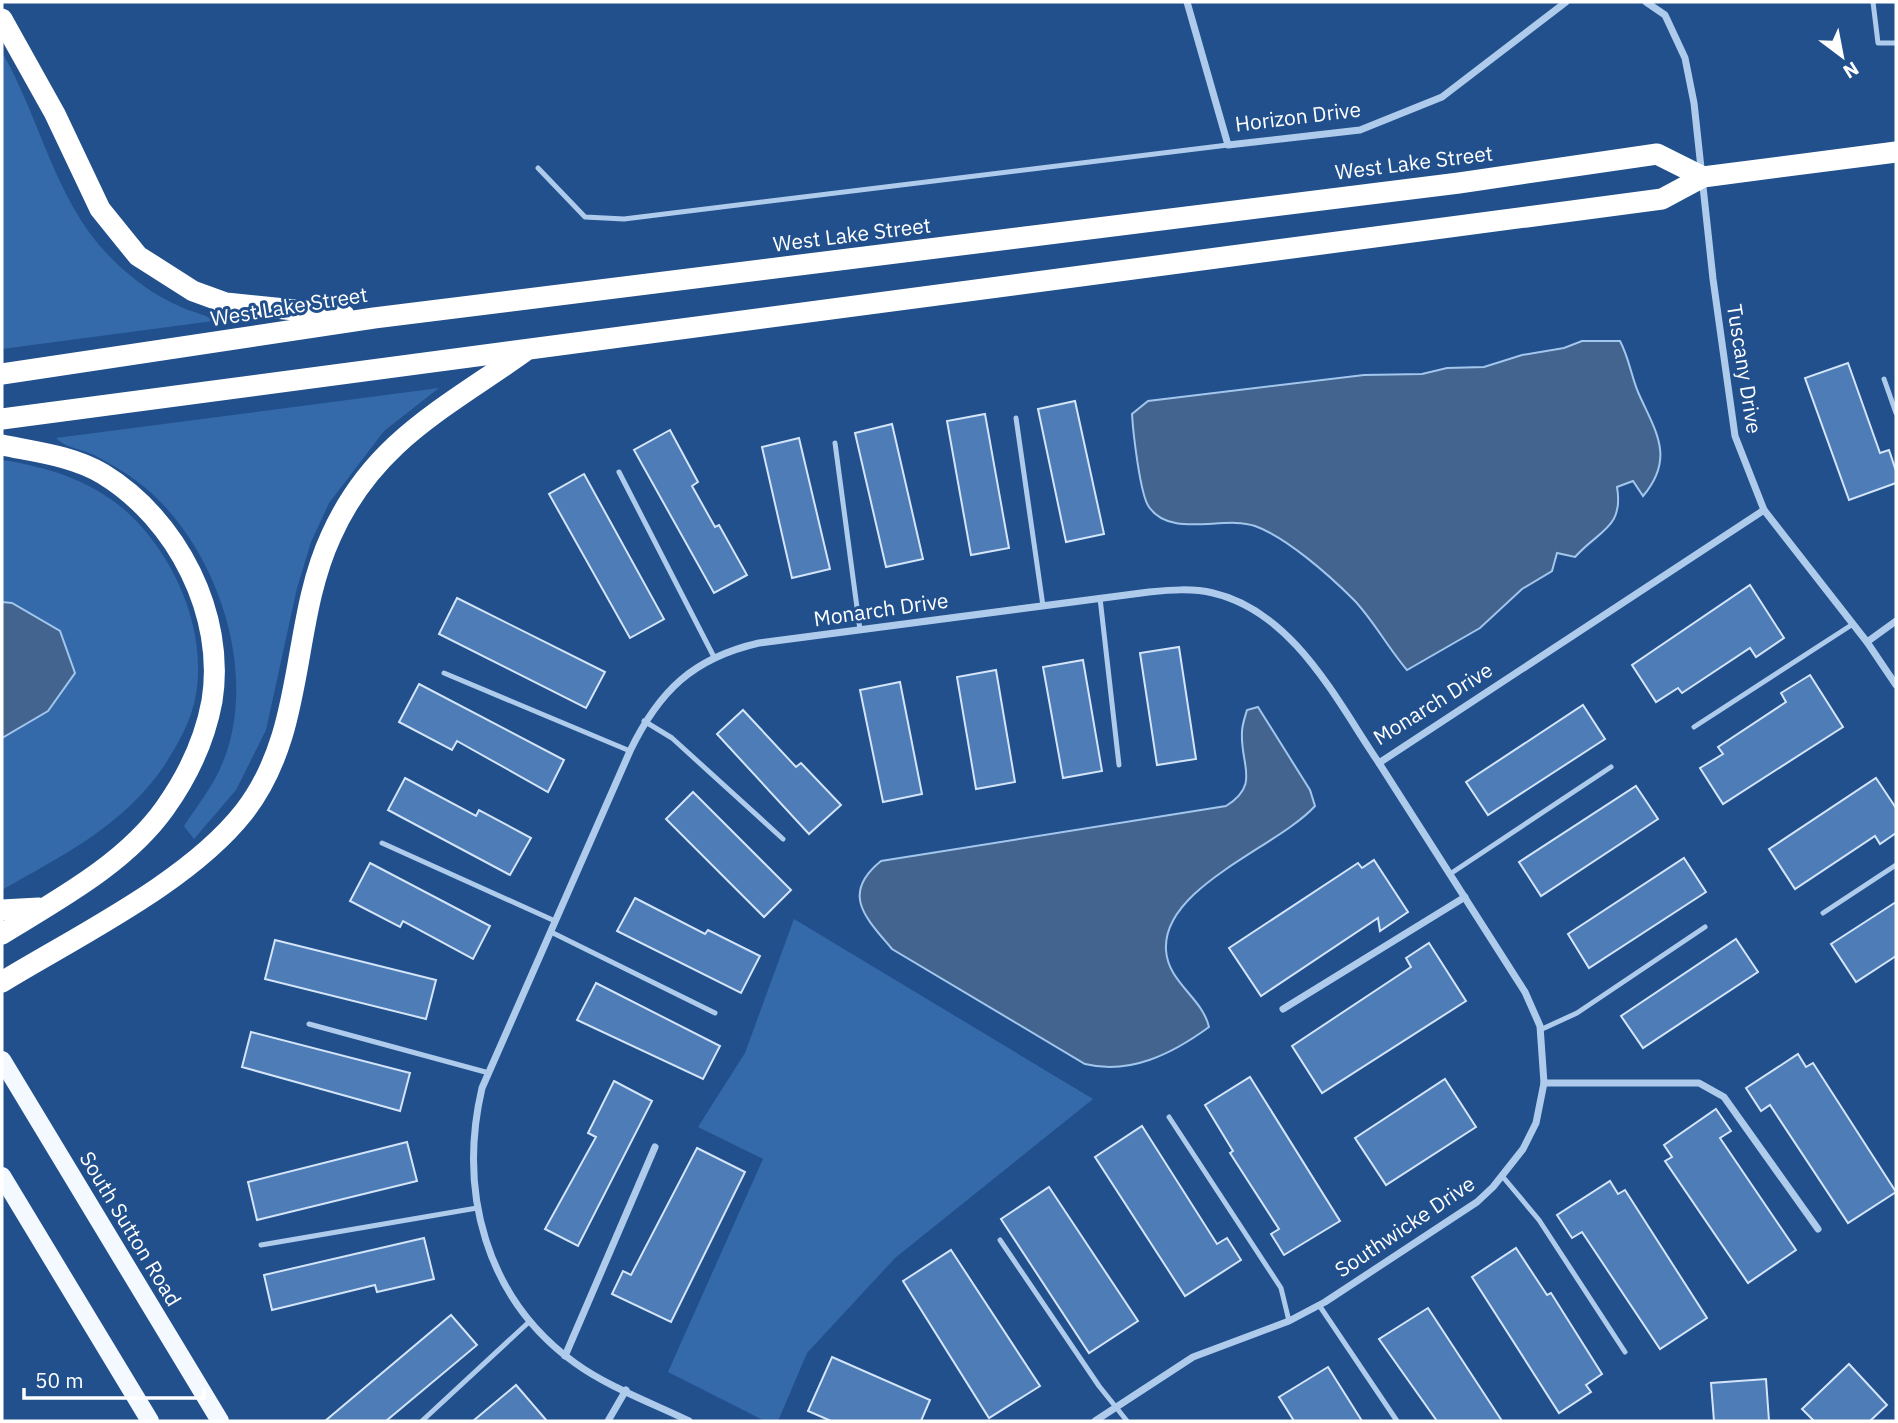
<svg xmlns="http://www.w3.org/2000/svg" width="1898" height="1423" font-family="'IBM Plex Sans',sans-serif">
	<style>
		.green { fill: #356aaa }
		.water { fill: #42648f; stroke: #a3c6ed; stroke-width: 2 }
		.building { fill: #4e7cb6; stroke: #d4e5f9; stroke-width: 2 }
		.lines { fill: none; stroke-linecap: round; stroke-linejoin: round }
		.lane { stroke: #afcbec; stroke-width: 5 }
		.street { stroke: #afcbec; stroke-width: 7 }
		.primary { stroke: #f4f8ff; stroke-width: 18 }
		.highway { stroke: #fff; stroke-width: 21 }
		.labels { text-anchor: middle; stroke-width: 6; stroke-linejoin: round; paint-order: stroke }
		.street-label { font-size: 21px; fill: #fff; stroke: #21508d }
	</style>
	<rect width="100%" height="100%" fill="#21508d"/>
	<g class="green">
		<path d="M2 52C41 120 55 202 111 258 131 278 155 296 181 307 191 312 209 315 213 321L2 349Z"/>
		<path d="M439 388 384 431 329 503 311 542 297 588 266 730 236 790 194 839 184 826C197 806 214 785 223 762 259 673 218 551 148 490 132 476 113 465 94 455 82 449 65 448 56 438Z"/>
		<path d="M2 460C47 467 91 480 127 512 174 555 207 629 196 694 192 720 178 744 164 766 123 826 63 855 2 890Z"/>
		<polygon points="794,919 1093,1099 895,1258 807,1353 778,1421 765,1421 668,1372 763,1159 698,1127 745,1053"/>
	</g>
	<g class="water">
		<path d="M1582 341H1620C1629 358 1631 375 1638 392 1655 431 1676 457 1643 496L1633 481 1617 487C1624 528 1599 530 1575 557L1557 553 1552 571 1522 589 1480 628 1407 670C1388 648 1372 618 1353 599 1329 575 1286 537 1255 526 1224 515 1171 539 1149 507 1140 495 1133 431 1132 414L1148 401 1364 375 1422 374 1447 368 1484 367 1522 355 1564 348Z"/>
		<polygon points="2,602 12,603 60,631 75,673 48,711 2,738"/>
		<path d="M1258 707 1310 790 1315 806C1278 847 1162 887 1166 950 1168 983 1202 997 1209 1027 1172 1054 1130 1075 1085 1064L892 949C866 918 840 894 881 861L1226 806C1261 784 1240 765 1242 732 1242 725 1245 717 1247 710Z"/>
	</g>
	<g class="building">
		<polygon points="1848,363 1880,453 1889,450 1896,471 1896,483 1849,500 1805,378"/>
		<polygon points="1075,401 1104,534 1066,542 1038,409"/>
		<polygon points="985,414 1009,548 971,555 947,421"/>
		<polygon points="892,424 923,559 886,567 855,433"/>
		<polygon points="670,430 698,482 692,486 715,527 719,525 747,575 714,593 634,450"/>
		<polygon points="799,438 830,569 792,578 762,447"/>
		<polygon points="584,474 664,619 630,638 549,494"/>
		<polygon points="1750,585 1784,638 1756,657 1750,648 1682,693 1678,688 1656,702 1632,665"/>
		<polygon points="457,598 605,672 586,708 439,634"/>
		<polygon points="1179,647 1196,759 1157,765 1140,653"/>
		<polygon points="1083,660 1102,771 1063,778 1043,667"/>
		<polygon points="996,670 1015,782 976,789 957,677"/>
		<polygon points="1810,675 1843,727 1723,804 1700,768 1723,754 1718,747 1786,702 1781,693"/>
		<polygon points="900,682 922,794 883,802 860,690"/>
		<polygon points="419,684 564,760 548,792 457,741 452,750 399,722"/>
		<polygon points="1583,705 1605,739 1488,815 1466,782"/>
		<polygon points="743,710 796,767 801,763 841,805 809,834 717,734"/>
		<polygon points="405,778 476,816 479,810 531,838 510,875 388,810"/>
		<polygon points="1876,778 1896,808 1896,833 1880,844 1875,836 1795,889 1769,849"/>
		<polygon points="1636,786 1658,819 1541,896 1519,862"/>
		<polygon points="693,792 791,890 764,917 666,819"/>
		<polygon points="1684,858 1706,892 1589,968 1568,934"/>
		<polygon points="1374,860 1408,912 1380,931 1378,918 1261,996 1229,948 1358,863 1362,868"/>
		<polygon points="370,863 490,926 473,959 403,921 400,927 350,901"/>
		<polygon points="635,898 705,934 708,930 760,956 741,993 617,931"/>
		<polygon points="1896,902 1896,956 1856,982 1831,944"/>
		<polygon points="1736,939 1758,972 1643,1048 1621,1016"/>
		<polygon points="275,940 436,980 426,1019 265,979"/>
		<polygon points="1429,943 1466,1001 1322,1093 1292,1046 1411,967 1406,958"/>
		<polygon points="596,983 720,1046 703,1079 577,1020"/>
		<polygon points="251,1032 410,1073 400,1111 242,1067"/>
		<polygon points="1798,1054 1806,1067 1813,1063 1896,1192 1848,1223 1770,1105 1761,1111 1746,1088"/>
		<polygon points="1250,1077 1340,1221 1284,1255 1271,1234 1279,1229 1230,1153 1233,1151 1205,1105"/>
		<polygon points="1445,1079 1476,1127 1386,1185 1355,1138"/>
		<polygon points="614,1081 652,1101 578,1246 545,1229 596,1137 588,1133"/>
		<polygon points="1716,1109 1731,1131 1720,1138 1796,1250 1748,1283 1665,1161 1672,1157 1664,1145"/>
		<polygon points="1142,1126 1217,1244 1227,1238 1241,1260 1185,1296 1095,1157"/>
		<polygon points="407,1142 417,1181 257,1220 248,1182"/>
		<polygon points="697,1148 745,1172 671,1322 612,1294 623,1271 631,1275"/>
		<polygon points="1610,1181 1618,1194 1625,1190 1707,1318 1660,1349 1582,1232 1572,1238 1557,1215"/>
		<polygon points="1049,1187 1138,1321 1089,1353 1001,1219"/>
		<polygon points="424,1238 434,1279 377,1292 375,1285 272,1310 264,1275"/>
		<polygon points="1516,1248 1547,1295 1551,1293 1602,1374 1586,1385 1591,1392 1559,1413 1472,1277"/>
		<polygon points="951,1250 1040,1386 989,1418 903,1281"/>
		<polygon points="1428,1308 1502,1421 1437,1421 1379,1339"/>
		<polygon points="451,1315 477,1345 386,1421 325,1421"/>
		<polygon points="832,1357 930,1400 921,1421 831,1421 808,1411"/>
		<polygon points="1849,1364 1887,1405 1870,1421 1814,1421 1802,1409"/>
		<polygon points="1328,1367 1362,1421 1294,1421 1279,1397"/>
		<polygon points="1766,1379 1769,1421 1714,1421 1711,1383"/>
		<polygon points="516,1385 547,1421 473,1421"/>
	</g>
	<g class="lines">
		<g class="lane">
			<polyline points="1873,2 1878,43 1896,43"/>
			<polyline points="538,168 585,217 624,219 1228,145"/>
			<polyline points="1884,379 1896,413"/>
			<polyline points="1016,418 1043,606"/>
			<polyline points="835,443 860,630"/>
			<polyline points="619,472 714,657"/>
			<polyline points="1100,598 1119,765"/>
			<polyline points="444,673 630,751"/>
			<polyline points="644,721 672,738 783,839"/>
			<polyline points="1694,727 1853,624"/>
			<polyline points="382,843 555,921"/>
			<polyline points="1450,874 1611,767"/>
			<polyline points="1823,913 1896,865"/>
			<polyline points="551,932 715,1013"/>
			<polyline points="309,1024 489,1073"/>
			<polyline points="1540,1030 1577,1013 1705,927"/>
			<polyline points="1169,1117 1281,1288 1289,1321"/>
			<polyline points="1503,1177 1539,1220 1625,1352"/>
			<polyline points="1000,1240 1099,1386 1127,1421"/>
			<polyline points="261,1245 477,1208"/>
			<polyline points="1319,1305 1397,1421"/>
			<polyline points="422,1421 530,1321"/>
		</g>
		<g class="street">
			<polyline points="1187,2 1228,145 1360,130 1442,97 1566,2"/>
			<polyline points="1646,2 1665,15 1685,58 1694,103 1713,279 1735,436 1764,510 1867,642 1896,685"/>
			<polyline points="1867,642 1896,621"/>
			<polyline points="1283,1009 1465,897"/>
			<polyline points="1544,1083 1699,1083 1724,1097 1818,1229"/>
			<polyline points="565,1356 655,1147"/>
			<polyline points="608,1421 626,1390"/>
			<path d="M689 1421C652 1403 608 1387 575 1363 485 1298 458 1191 482 1088L630 751C659 691 693 658 759 643L1149 592C1170 590 1192 588 1213 593 1294 612 1336 700 1379 763L1764 510"/>
			<polyline points="1095,1421 1193,1357 1289,1321 1325,1302 1477,1202 1493,1187 1523,1149 1536,1123 1544,1083 1540,1026 1525,992 1379,763"/>
		</g>
		<g class="primary">
			<polyline points="2,1060 220,1421"/>
			<polyline points="2,1176 150,1421"/>
		</g>
		<g class="highway">
			<polyline points="2,19 55,114 100,209 138,256 193,291 226,303 344,315"/>
			<polyline points="2,374 374,318 1459,183 1657,154 1703,177"/>
			<polyline points="2,419 1662,199 1703,177 1896,152"/>
			<path d="M2 445C36 452 73 456 103 474 177 519 226 615 212 701 205 739 187 777 165 808 126 863 59 899 2 934"/>
			<polyline points="2,910 39,908"/>
			<path d="M2 982C79 935 189 882 244 812 307 731 290 625 331 536 373 442 444 409 524 352"/>
		</g>
	</g>
	<g class="labels">
		<g class="street-label">
			<text transform="translate(1298 117) rotate(-7)" y="7">Horizon Drive</text>
			<text transform="translate(1414 163) rotate(-7)" y="7">West Lake Street</text>
			<text transform="translate(852 235) rotate(-7)" y="7">West Lake Street</text>
			<text transform="translate(289 307) rotate(-9)" y="7">West Lake Street</text>
			<text transform="translate(1744 369) rotate(81)" y="7">Tuscany Drive</text>
			<text transform="translate(881 610) rotate(-8)" y="7">Monarch Drive</text>
			<text transform="translate(1433 704) rotate(-32)" y="7">Monarch Drive</text>
			<text transform="translate(1405 1227) rotate(-34)" y="7">Southwicke Drive</text>
			<text transform="translate(130 1229) rotate(59)" y="7">South Sutton Road</text>
		</g>
	</g>
	<rect width="1898" height="1423" fill="none" stroke="#ffffff" stroke-width="7"/>
	<g transform="translate(1842 56) rotate(148)" stroke="#21508d" stroke-width="5" paint-order="stroke">
	<path d="M0-5L12 26L0 18L-12 26Z" fill="#ffffff"/>
	<text y="-10" font-size="19" font-weight="bold" text-anchor="middle" fill="#ffffff">N</text>
	</g>
	<path d="M24 1388v10h180v-10" fill="none" stroke="#ffffff" stroke-width="3.5"/>
	<text x="35" y="1388" font-size="21" fill="#ffffff" stroke="#21508d" stroke-width="5" paint-order="stroke">50 m</text>
</svg>
